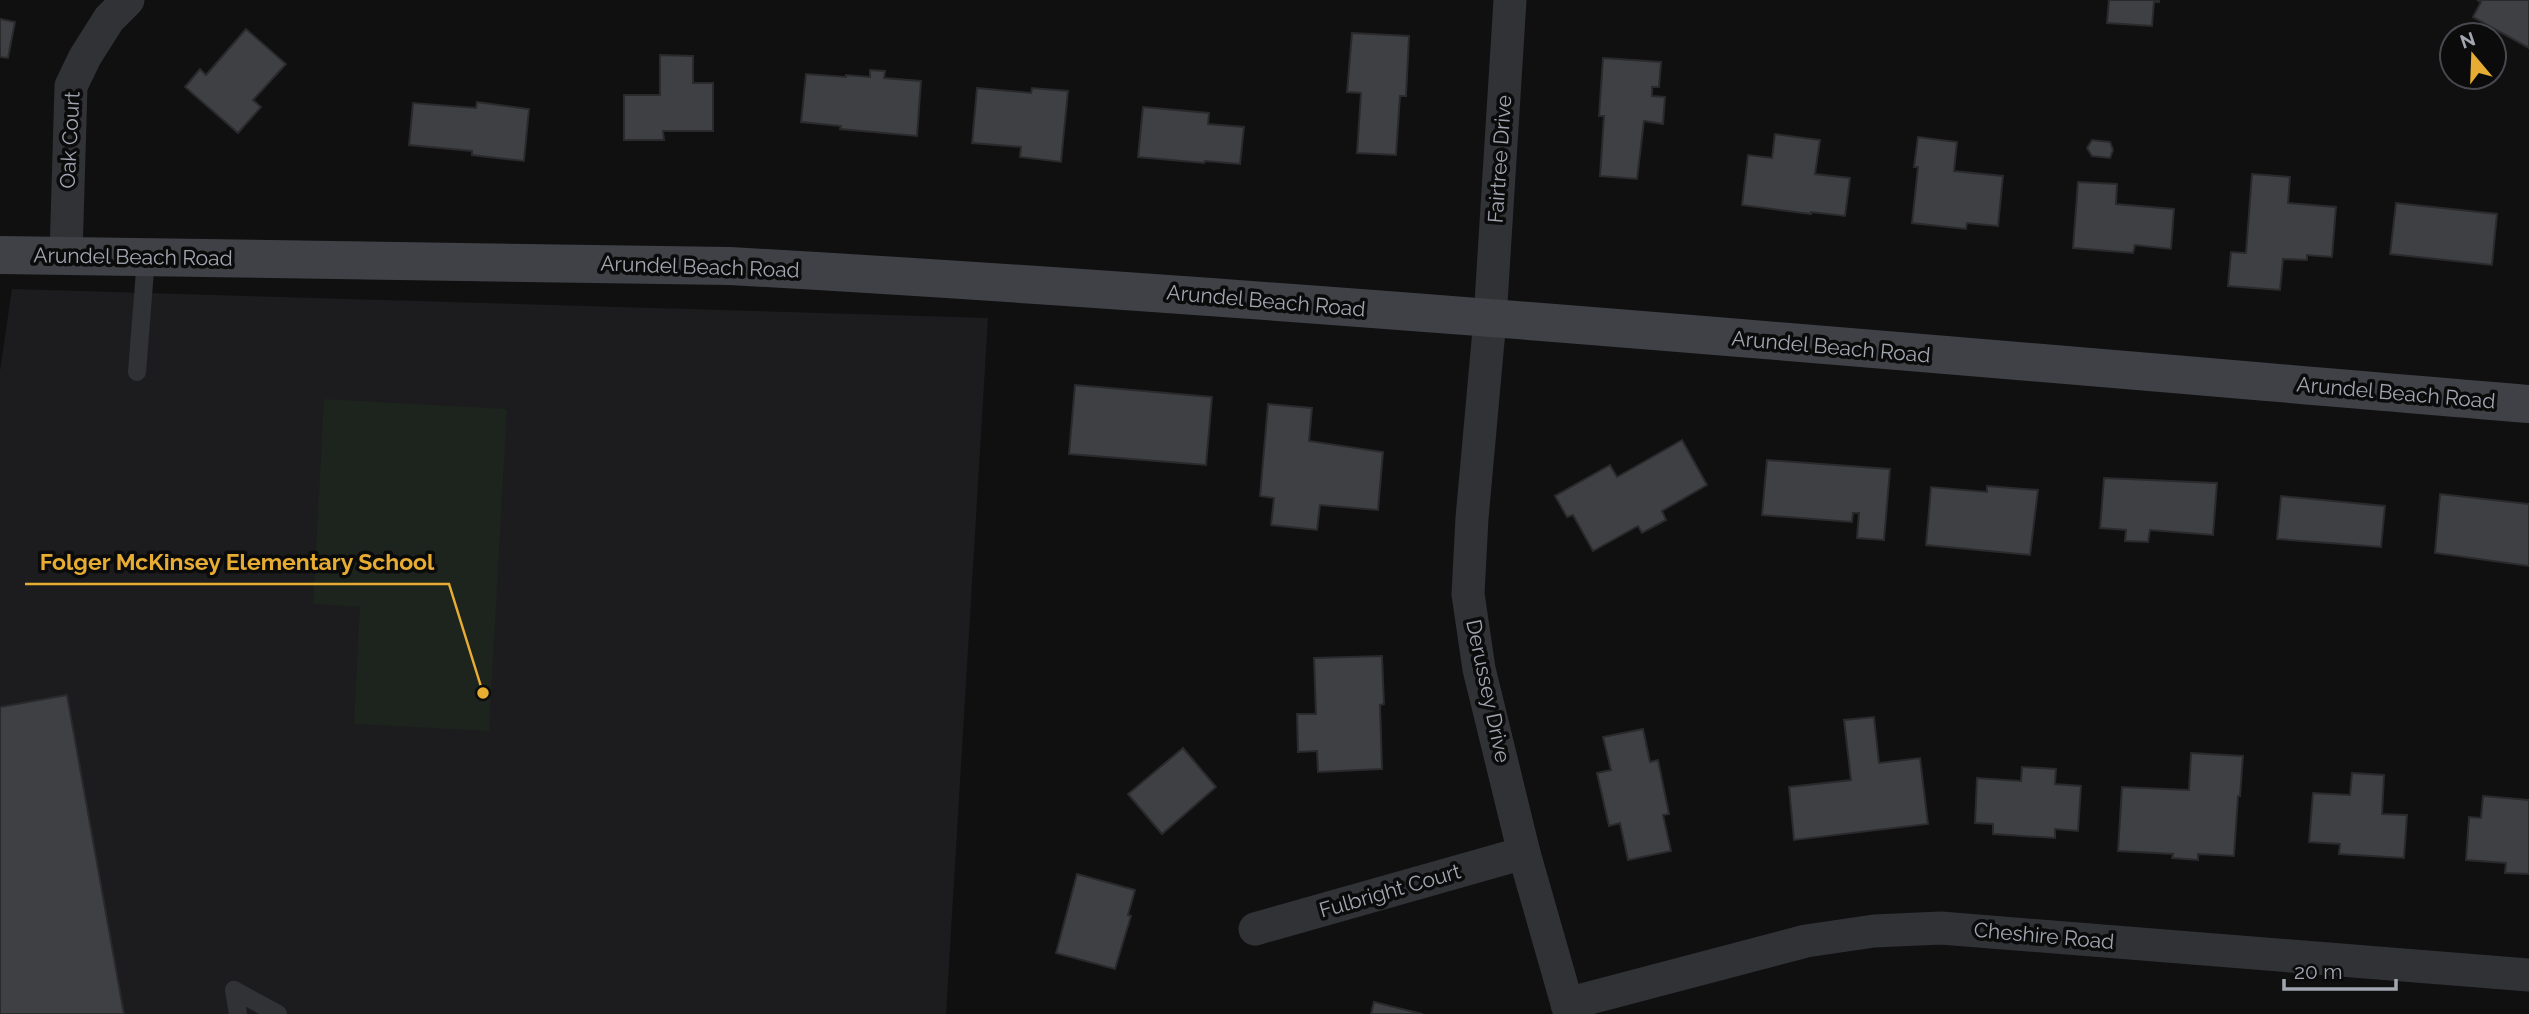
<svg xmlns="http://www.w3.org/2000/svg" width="2529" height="1014" font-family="Raleway,sans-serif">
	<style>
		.built { fill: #1c1c1e }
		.green { fill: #1d231d }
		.building { fill: #3f4044; stroke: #2a2a2d; stroke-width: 2 }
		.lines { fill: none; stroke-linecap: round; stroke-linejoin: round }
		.lane { stroke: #313236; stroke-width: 18 }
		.street { stroke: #313236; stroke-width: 33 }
		.secondary { stroke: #3f4146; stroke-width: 38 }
		.labels { text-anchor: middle; stroke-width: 7; stroke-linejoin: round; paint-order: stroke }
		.street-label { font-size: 21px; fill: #a2a6b1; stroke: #0b0b0c }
		.leader { fill: none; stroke: #e7ad32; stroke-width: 2.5 }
		.callout-dot { fill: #e7ad32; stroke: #0b0b0c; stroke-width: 2.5 }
		.callout-label { font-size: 23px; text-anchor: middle; font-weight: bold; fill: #e7ad32; stroke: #0b0b0c; stroke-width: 7; stroke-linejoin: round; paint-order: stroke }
	</style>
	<rect width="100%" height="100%" fill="#101011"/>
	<polygon class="built" points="12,289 988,318 946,1014 0,1014 0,371"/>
	<polygon class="green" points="324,399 507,409 489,731 354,724 360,607 313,604"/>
	<g class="building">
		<polygon points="2109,0 2159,0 2159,2 2154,2 2152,26 2107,23"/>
		<polygon points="2477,0 2529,0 2529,48 2473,17 2481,2"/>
		<polygon points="0,19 15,22 8,58 0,57"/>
		<polygon points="246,29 286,64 253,100 261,107 238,133 185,87 200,69 206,75"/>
		<polygon points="1352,33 1409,36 1406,96 1400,96 1396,155 1357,153 1361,93 1347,92"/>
		<polygon points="660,55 693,56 693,83 713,83 713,131 663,131 664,140 624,140 624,95 660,95"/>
		<polygon points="1603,58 1661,62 1659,87 1652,87 1652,96 1665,97 1663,124 1644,121 1637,179 1600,176 1604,116 1599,116"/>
		<polygon points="870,70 885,71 884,78 921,81 917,136 840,129 841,126 801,122 806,74 846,77 846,75 870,77"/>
		<polygon points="977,88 1031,93 1032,88 1068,91 1061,162 1020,157 1021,147 972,143"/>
		<polygon points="477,102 529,109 524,161 472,155 472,151 409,145 413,103 476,108"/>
		<polygon points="1143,107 1209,113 1208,124 1244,127 1240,164 1205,161 1204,163 1138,157"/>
		<polygon points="1775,134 1820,140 1815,174 1850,178 1845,216 1811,212 1811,214 1742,205 1748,155 1772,158"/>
		<polygon points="1918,137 1957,142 1954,171 2003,176 1998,226 1967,223 1966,229 1912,223 1918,167 1914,167"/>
		<polygon points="2092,140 2110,142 2113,150 2110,158 2092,156 2087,148"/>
		<polygon points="2252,174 2290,177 2288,203 2336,207 2332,257 2307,255 2307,260 2283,259 2280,290 2228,286 2231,252 2246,253"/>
		<polygon points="2078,182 2117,184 2116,204 2174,209 2171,249 2135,245 2133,253 2073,248"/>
		<polygon points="2396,203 2497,214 2492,265 2390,254"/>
		<polygon points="1075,385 1212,397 1206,465 1069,454"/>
		<polygon points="1268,404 1312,408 1309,441 1383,452 1378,510 1320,505 1317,530 1271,525 1274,498 1260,496"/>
		<polygon points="1682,440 1707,485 1662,511 1666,520 1642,533 1638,526 1593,551 1573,515 1567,517 1555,496 1610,465 1617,477"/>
		<polygon points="1767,460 1890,469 1884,540 1857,538 1859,513 1853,513 1852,522 1762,515"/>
		<polygon points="2104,478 2217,483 2213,535 2150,530 2148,542 2125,541 2126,530 2100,528"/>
		<polygon points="1987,486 2038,490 2030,555 1926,545 1931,487 1987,492"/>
		<polygon points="2440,494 2529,504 2529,566 2435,553"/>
		<polygon points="2281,496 2385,506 2381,547 2277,539"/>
		<polygon points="1382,656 1384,704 1380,705 1382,769 1318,772 1317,751 1298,752 1297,714 1316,714 1314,658"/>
		<polygon points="67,695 124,1014 0,1014 0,707"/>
		<polygon points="1874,717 1879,763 1920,758 1928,824 1794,840 1789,787 1851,780 1844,720"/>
		<polygon points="1643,729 1650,762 1658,760 1669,814 1663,815 1671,851 1628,860 1620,823 1609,826 1597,773 1611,770 1603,737"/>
		<polygon points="1183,748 1216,787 1162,834 1128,794"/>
		<polygon points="2191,753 2243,756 2240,796 2238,796 2234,856 2198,854 2198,860 2172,858 2173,854 2118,851 2122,787 2189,790"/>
		<polygon points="2022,767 2056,769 2055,784 2081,786 2078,831 2055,829 2055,838 1993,834 1993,824 1975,823 1977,778 2021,781"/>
		<polygon points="2352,773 2384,775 2382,814 2407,815 2404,858 2339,854 2340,844 2309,842 2313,793 2350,795"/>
		<polygon points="2483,796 2529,800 2529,874 2505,873 2506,863 2466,860 2469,817 2481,818"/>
		<polygon points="1077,874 1135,890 1128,915 1131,916 1115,969 1056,953"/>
		<polygon points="1374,1002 1422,1014 1423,1014 1371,1014"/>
	</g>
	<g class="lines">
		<g class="lane">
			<polyline points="137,372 146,258"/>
			<polyline points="234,990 278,1014"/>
			<polyline points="234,990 238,1014"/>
		</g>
		<g class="street">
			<polyline points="1510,0 1490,319 1472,518 1468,594 1479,669 1524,853 1570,1014"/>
			<polyline points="66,255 71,86 85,57 109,19 128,0"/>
			<polyline points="1255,929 1524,853"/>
			<polyline points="1567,1004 1806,941 1874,931 1941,928 2529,975"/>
		</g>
		<path class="secondary" d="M0 255 730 266C1330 300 1930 354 2529 404"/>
	</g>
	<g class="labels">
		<g class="street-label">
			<text transform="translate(70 140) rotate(-87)" y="7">Oak Court</text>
			<text transform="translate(1500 159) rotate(-86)" y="7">Fairtree Drive</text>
			<text transform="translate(133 257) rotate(1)" y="7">Arundel Beach Road</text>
			<text transform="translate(700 267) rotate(2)" y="7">Arundel Beach Road</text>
			<text transform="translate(1266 301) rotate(5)" y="7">Arundel Beach Road</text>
			<text transform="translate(1831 347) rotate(5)" y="7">Arundel Beach Road</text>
			<text transform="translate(2396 393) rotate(5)" y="7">Arundel Beach Road</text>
			<text transform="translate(1488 691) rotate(78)" y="7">Derussey Drive</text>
			<text transform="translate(1390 891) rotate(-16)" y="7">Fulbright Court</text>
			<text transform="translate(2044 936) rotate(5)" y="7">Cheshire Road</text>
		</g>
	</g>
	<path class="leader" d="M483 693L449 584H25"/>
	<circle class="callout-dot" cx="483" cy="693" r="7"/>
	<g class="callout-label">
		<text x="237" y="570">Folger McKinsey Elementary School</text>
	</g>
	<g transform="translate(2473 56) rotate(341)"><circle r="33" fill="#0b0b0c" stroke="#47494e" stroke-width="2"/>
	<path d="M0-5L12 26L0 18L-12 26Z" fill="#e7ad32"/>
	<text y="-10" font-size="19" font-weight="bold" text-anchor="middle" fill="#a2a6b1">N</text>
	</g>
	<path d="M2284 979v10h112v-10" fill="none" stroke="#a2a6b1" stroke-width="3.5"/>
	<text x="2294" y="979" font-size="21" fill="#a2a6b1" stroke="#0b0b0c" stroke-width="5" paint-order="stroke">20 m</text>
</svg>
